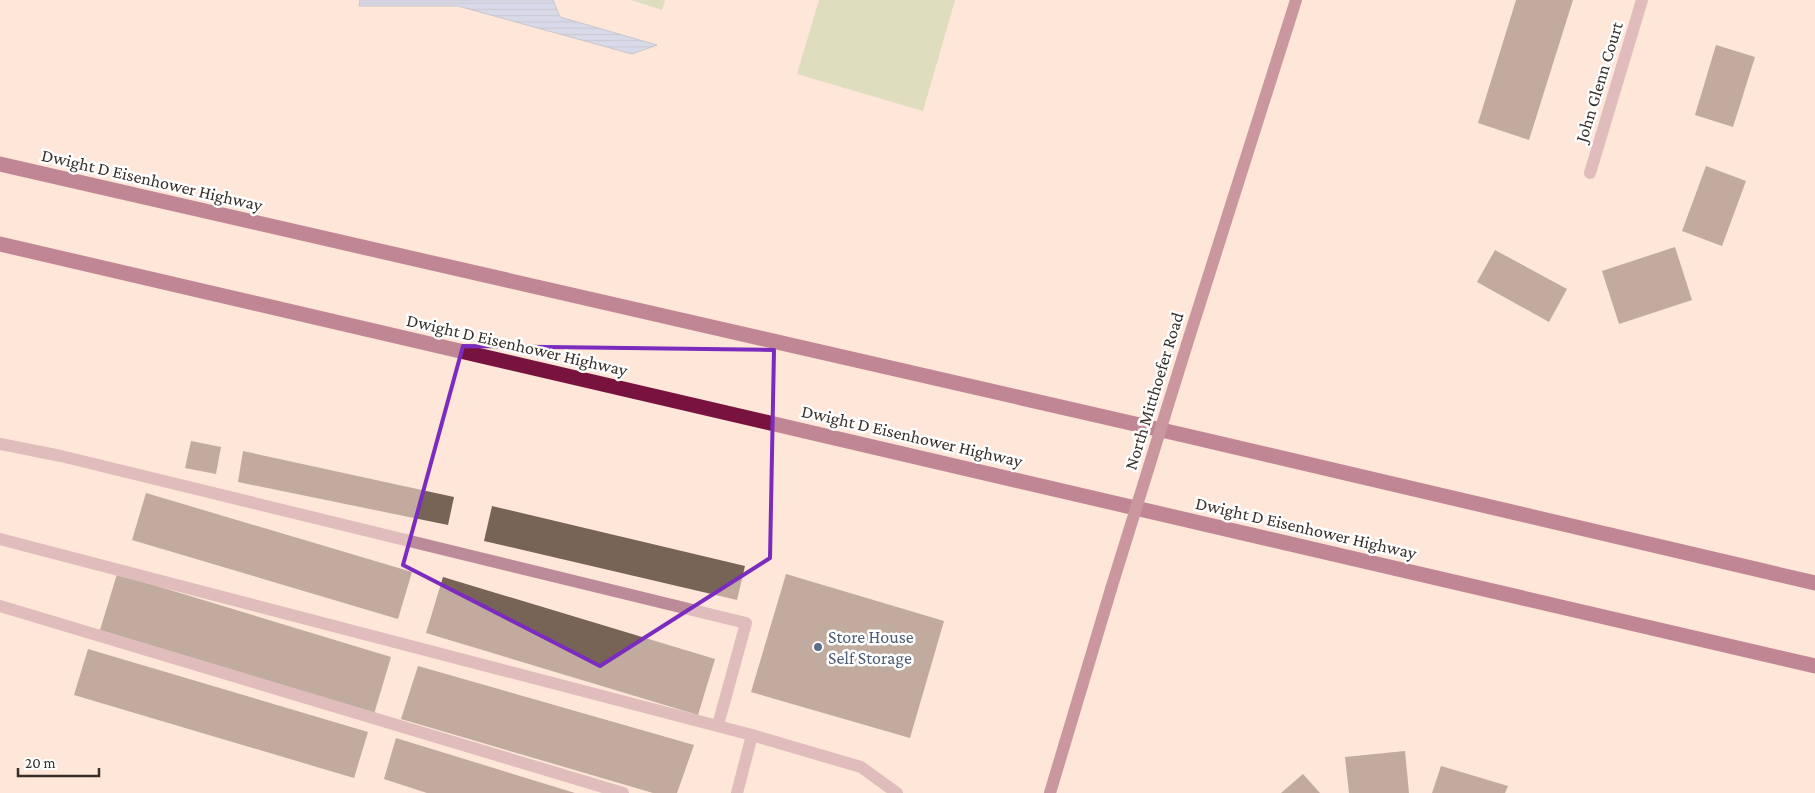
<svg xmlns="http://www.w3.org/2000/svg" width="1815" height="793" font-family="'Crimson Pro',serif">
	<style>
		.garden { fill: #b8d29e }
		.water { fill: url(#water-rules); stroke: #8a9dbd }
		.building { fill: #786357 }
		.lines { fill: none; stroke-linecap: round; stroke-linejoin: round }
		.minor { stroke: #bc8b99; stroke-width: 12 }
		.major { stroke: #8c3957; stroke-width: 12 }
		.highway { stroke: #781340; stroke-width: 15 }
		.major-bridge { stroke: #8c3957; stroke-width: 12 }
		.marked { fill: none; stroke: #7b2cbf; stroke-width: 4; stroke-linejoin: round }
		.service-dot { fill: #5c6f8a; stroke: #fff; stroke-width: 2 }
		.labels { text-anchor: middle; stroke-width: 5; stroke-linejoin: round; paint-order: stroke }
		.street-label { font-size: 18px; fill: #382f29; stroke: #fff }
		.service-label { font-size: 18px; fill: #4e5e75; stroke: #fff; text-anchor: start }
	</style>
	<defs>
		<pattern id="water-rules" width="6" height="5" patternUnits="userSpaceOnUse" patternTransform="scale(1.25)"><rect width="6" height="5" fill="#adccfd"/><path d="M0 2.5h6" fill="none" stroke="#8ea6cd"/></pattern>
	</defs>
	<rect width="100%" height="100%" fill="#fee6d8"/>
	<g class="garden">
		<polygon points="631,0 665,0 662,10"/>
		<polygon points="819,0 955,0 923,111 797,74"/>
	</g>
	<polygon class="water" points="360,0 553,0 560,17 657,45 632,54 458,6 359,6"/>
	<g class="building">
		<polygon points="1516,0 1573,0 1529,140 1478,123"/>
		<polygon points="1716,45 1755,57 1733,127 1695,115"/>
		<polygon points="1706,166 1746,181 1722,246 1682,231"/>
		<polygon points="1675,247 1692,300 1619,324 1602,271"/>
		<polygon points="1495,250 1567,289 1549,322 1477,282"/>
		<polygon points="191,441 221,447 216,474 185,468"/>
		<polygon points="243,451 454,497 448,525 238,482"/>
		<polygon points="146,493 412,572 398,619 132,540"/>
		<polygon points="492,506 745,566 737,600 484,541"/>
		<polygon points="117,574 391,657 374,714 100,630"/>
		<polygon points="786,574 944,621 910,738 751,692"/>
		<polygon points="443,577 715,659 698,715 426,633"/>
		<polygon points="88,649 368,732 354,778 74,695"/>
		<polygon points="418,666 694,745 677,793 653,793 401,719"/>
		<polygon points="396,738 575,793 427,793 384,779"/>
		<polygon points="1405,751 1409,793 1349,793 1345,757"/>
		<polygon points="1441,766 1508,786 1505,793 1432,793"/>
		<polygon points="1303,774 1320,793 1281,793"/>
	</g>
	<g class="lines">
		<g class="minor">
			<polyline points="1590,173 1642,0"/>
			<polyline points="0,444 61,456 746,623 718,725"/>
			<polyline points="0,539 752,735 861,767 897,793"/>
			<polyline points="0,606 623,793"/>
			<polyline points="737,793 752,735"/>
		</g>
		<g class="major">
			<polyline points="1187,344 1296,0"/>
			<polyline points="1050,793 1111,589"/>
		</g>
		<g class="highway">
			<polyline points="0,164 1192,437 1815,583"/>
			<polyline points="0,244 1815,666"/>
		</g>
		<polyline class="major-bridge" points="1111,589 1187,344"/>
	</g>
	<path d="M0 0H1815V793H0ZM463 346 774 350 770 558 600 666 403 565Z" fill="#fee6d8" fill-opacity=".55" fill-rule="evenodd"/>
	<path class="marked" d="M463 346 774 350 770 558 600 666 403 565Z"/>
	<circle class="service-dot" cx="818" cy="647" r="5"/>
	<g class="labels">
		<g class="street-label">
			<text transform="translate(1599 82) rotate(-73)" y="6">John Glenn Court</text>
			<text transform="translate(152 180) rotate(13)" y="6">Dwight D Eisenhower Highway</text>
			<text transform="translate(517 345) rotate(13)" y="6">Dwight D Eisenhower Highway</text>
			<text transform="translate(1154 391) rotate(-73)" y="6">North Mitthoefer Road</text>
			<text transform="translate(912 436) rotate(13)" y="6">Dwight D Eisenhower Highway</text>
			<text transform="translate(1306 528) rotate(13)" y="6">Dwight D Eisenhower Highway</text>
		</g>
		<g class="service-label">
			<text x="828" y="643">Store House<tspan x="828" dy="21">Self Storage</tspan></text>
		</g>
	</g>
	<path d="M18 768v8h81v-8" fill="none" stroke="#382f29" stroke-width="2.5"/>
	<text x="25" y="768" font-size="15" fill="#382f29" stroke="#ffffff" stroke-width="4" paint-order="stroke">20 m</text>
</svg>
